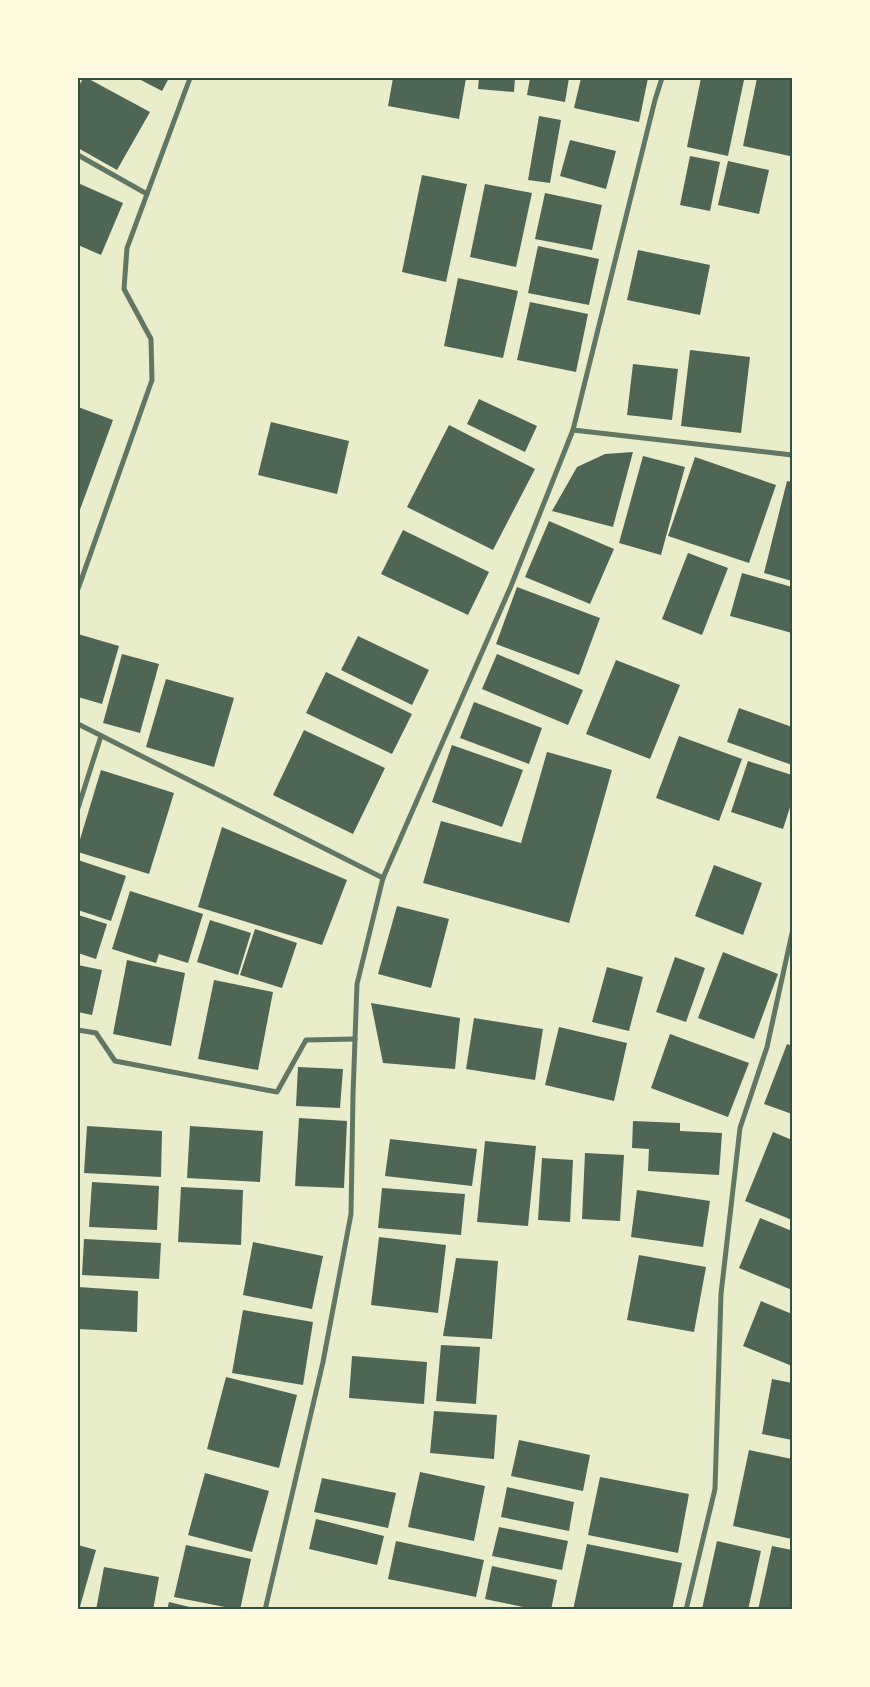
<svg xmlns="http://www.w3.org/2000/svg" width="870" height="1687" font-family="Roboto,sans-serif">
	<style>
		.building { fill: #4f6655 }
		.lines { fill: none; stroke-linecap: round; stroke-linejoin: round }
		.minor { stroke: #617663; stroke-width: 5 }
		.neatline { fill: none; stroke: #344e41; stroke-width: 2 }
	</style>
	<rect width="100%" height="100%" fill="#e9edc9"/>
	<g class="building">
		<polygon points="83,78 87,78 150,112 117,170 78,148 78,88"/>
		<polygon points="137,78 169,78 162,91"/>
		<polygon points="393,78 466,78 459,119 388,106"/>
		<polygon points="479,78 515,78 514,92 478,89"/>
		<polygon points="530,78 569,78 565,102 527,95"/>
		<polygon points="581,78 648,78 639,122 574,108"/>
		<polygon points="701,78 729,78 744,80 728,156 687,147"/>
		<polygon points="757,78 785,78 792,79 792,145 790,156 743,146"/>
		<polygon points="539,116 561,120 550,183 528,180"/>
		<polygon points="570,140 616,151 606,189 560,176"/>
		<polygon points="690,156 720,162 710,211 680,205"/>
		<polygon points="728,161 769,170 759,214 718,205"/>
		<polygon points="422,175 467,184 446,282 402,272"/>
		<polygon points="78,183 123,203 101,255 78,245"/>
		<polygon points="485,184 532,193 516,267 470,257"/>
		<polygon points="545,193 602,205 592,250 535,239"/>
		<polygon points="538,246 599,259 589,305 528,293"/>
		<polygon points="638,250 710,265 700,315 627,300"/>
		<polygon points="458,278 518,291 503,358 444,346"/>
		<polygon points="530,302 588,314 576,372 517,360"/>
		<polygon points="690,350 750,357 741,433 681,426"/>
		<polygon points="633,364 678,369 672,420 627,415"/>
		<polygon points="479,399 537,426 525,452 467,424"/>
		<polygon points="78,407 113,420 78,515"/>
		<polygon points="271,422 349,441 337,494 258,475"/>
		<polygon points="449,425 535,469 493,550 407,507"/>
		<polygon points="633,452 613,527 552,511 577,467 605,454"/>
		<polygon points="643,456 685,467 661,555 619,543"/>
		<polygon points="695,457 776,485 749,563 668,536"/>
		<polygon points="787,481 792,482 792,581 764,573"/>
		<polygon points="549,521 614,549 590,604 525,577"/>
		<polygon points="403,530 489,572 468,615 381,574"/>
		<polygon points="688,553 728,568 702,635 662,619"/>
		<polygon points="742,573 792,587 792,633 730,616"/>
		<polygon points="517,587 600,618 579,675 496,644"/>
		<polygon points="78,634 119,646 102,704 78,697"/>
		<polygon points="358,636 429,670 412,705 341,670"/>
		<polygon points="122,654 159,664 140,733 103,723"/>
		<polygon points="497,654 583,690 568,725 482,689"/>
		<polygon points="616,660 680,685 650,759 586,734"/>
		<polygon points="326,672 412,714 392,754 306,713"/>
		<polygon points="166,679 234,698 214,767 146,747"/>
		<polygon points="474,702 542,728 529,764 460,738"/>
		<polygon points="739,708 792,727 792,765 727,742"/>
		<polygon points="304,730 385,768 353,834 273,795"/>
		<polygon points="679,736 742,759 719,821 656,798"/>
		<polygon points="452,745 523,770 502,827 432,802"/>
		<polygon points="547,752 612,770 569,923 423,883 441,821 521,843"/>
		<polygon points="748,761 792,775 792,801 783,829 731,812"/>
		<polygon points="101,770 174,793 149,874 78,852 78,846"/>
		<polygon points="222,827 347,880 322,945 198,907"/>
		<polygon points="78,860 126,876 111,921 78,910"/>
		<polygon points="714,865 762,883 743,935 695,916"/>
		<polygon points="130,891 203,914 188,963 159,954 156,963 112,949"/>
		<polygon points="397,906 449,919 431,988 378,974"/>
		<polygon points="78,915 107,924 96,959 78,953"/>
		<polygon points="210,920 251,933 238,975 197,962"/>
		<polygon points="255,929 297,943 282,988 240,975"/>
		<polygon points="723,952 778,974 754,1039 698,1018"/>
		<polygon points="675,957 705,968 686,1022 656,1012"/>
		<polygon points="127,960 185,973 171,1046 113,1034"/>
		<polygon points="78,965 102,970 92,1015 78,1012"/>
		<polygon points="607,967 643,977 629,1031 592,1022"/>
		<polygon points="214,980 273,992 258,1070 198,1059"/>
		<polygon points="371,1003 460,1018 455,1069 383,1063"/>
		<polygon points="474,1018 543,1029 535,1080 466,1069"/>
		<polygon points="559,1027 627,1043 614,1101 545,1085"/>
		<polygon points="670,1034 749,1063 728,1117 651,1088"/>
		<polygon points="787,1044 792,1046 792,1114 764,1104"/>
		<polygon points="298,1067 343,1069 340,1108 296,1106"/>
		<polygon points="299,1118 347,1121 344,1188 295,1186"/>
		<polygon points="633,1121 680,1123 680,1131 722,1133 719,1175 648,1171 649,1149 632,1148"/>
		<polygon points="87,1126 162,1131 161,1177 84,1173"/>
		<polygon points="190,1126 263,1131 260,1182 187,1178"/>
		<polygon points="773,1132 792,1140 792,1220 745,1201"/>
		<polygon points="390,1139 477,1149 472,1186 385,1176"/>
		<polygon points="485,1141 536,1146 528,1226 477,1222"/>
		<polygon points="585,1153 624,1155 620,1221 582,1219"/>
		<polygon points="542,1158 573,1160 570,1222 538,1220"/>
		<polygon points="92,1182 159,1186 157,1230 89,1227"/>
		<polygon points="181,1187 243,1190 241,1245 178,1242"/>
		<polygon points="382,1188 465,1194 461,1235 378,1228"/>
		<polygon points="637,1190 710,1201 703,1247 631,1237"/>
		<polygon points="760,1218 792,1231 792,1290 739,1268"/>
		<polygon points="379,1237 446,1245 438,1313 371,1305"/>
		<polygon points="84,1239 161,1243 159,1279 82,1275"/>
		<polygon points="253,1242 323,1256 312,1309 243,1295"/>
		<polygon points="639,1255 706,1267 694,1332 627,1320"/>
		<polygon points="456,1258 498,1261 492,1339 443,1336"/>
		<polygon points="78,1287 138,1291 137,1332 78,1329"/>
		<polygon points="761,1301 792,1314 792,1366 743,1346"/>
		<polygon points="243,1310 313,1322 303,1385 232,1373"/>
		<polygon points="441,1345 480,1347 476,1404 436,1401"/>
		<polygon points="352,1356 427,1362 424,1404 349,1398"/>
		<polygon points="226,1377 297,1395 279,1468 207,1449"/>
		<polygon points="772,1379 792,1383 792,1440 762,1434"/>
		<polygon points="434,1411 497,1415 494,1459 430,1453"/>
		<polygon points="519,1440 590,1455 583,1491 511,1476"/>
		<polygon points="749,1450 792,1459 792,1539 733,1526"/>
		<polygon points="420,1472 485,1486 474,1541 408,1527"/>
		<polygon points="205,1473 269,1491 252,1552 188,1535"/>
		<polygon points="600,1477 689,1494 678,1553 588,1535"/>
		<polygon points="322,1478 396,1493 388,1528 314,1512"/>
		<polygon points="507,1487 574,1502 569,1531 501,1517"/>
		<polygon points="316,1519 384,1536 377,1565 309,1549"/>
		<polygon points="499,1527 568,1541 562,1570 492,1556"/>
		<polygon points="396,1541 484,1560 476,1597 388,1579"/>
		<polygon points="717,1541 761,1551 748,1610 702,1609"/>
		<polygon points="587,1544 682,1563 672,1610 573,1610"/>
		<polygon points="78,1545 96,1550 79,1610 78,1610"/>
		<polygon points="186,1545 251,1559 240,1610 174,1597"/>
		<polygon points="772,1546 792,1550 792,1610 758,1610"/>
		<polygon points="492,1566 557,1580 551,1610 537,1610 485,1599"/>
		<polygon points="104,1567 159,1577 153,1610 96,1610"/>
		<polygon points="169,1602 198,1609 198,1610 167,1610"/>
	</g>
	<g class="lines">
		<g class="minor">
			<polyline points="78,155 147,194"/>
			<polyline points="573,430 655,100 662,78"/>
			<polyline points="78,589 152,380 151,339 124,289 127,248 190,78"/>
			<polyline points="78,724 383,878"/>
			<polyline points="78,808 101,736"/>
			<polyline points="78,1030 96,1033 115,1061 277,1092 306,1040 355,1039"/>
			<polyline points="265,1610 323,1362 351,1214 353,1095 357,984 383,878 511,586 573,430 792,455"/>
			<polyline points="686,1610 715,1489 721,1294 740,1128 767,1047 792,933"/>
		</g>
	</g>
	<rect width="870" height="1687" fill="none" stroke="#fefae0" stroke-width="158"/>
	<rect x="79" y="79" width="712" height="1529" class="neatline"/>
</svg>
